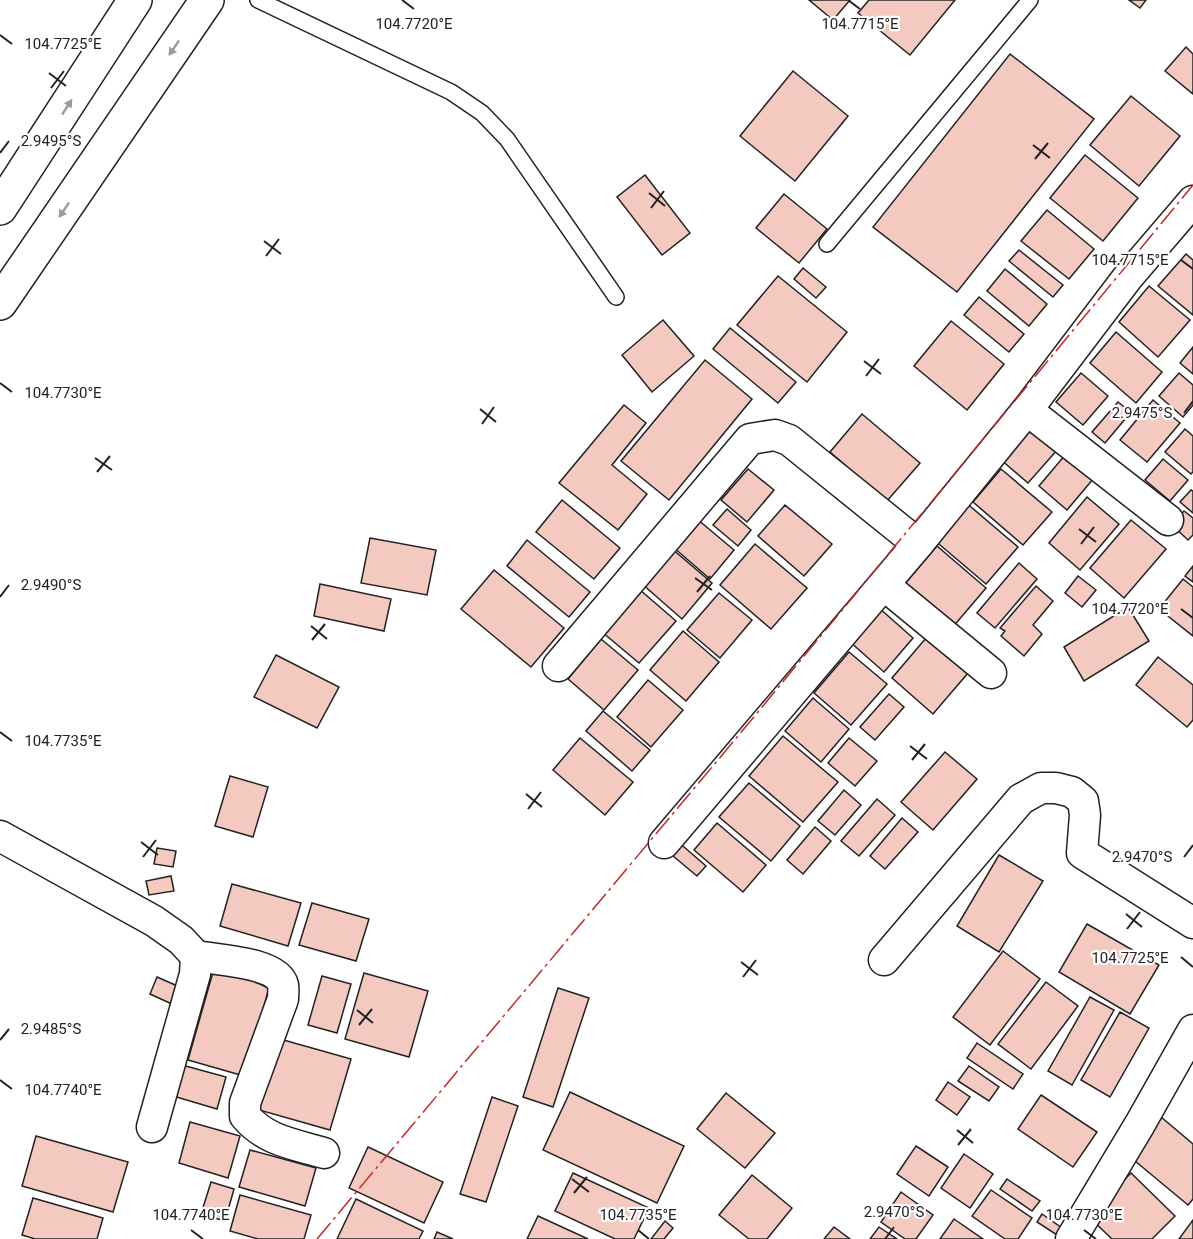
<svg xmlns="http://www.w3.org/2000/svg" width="1193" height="1239" font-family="Roboto,sans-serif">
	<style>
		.building { fill: #f3c9c0; stroke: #222; stroke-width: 1.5 }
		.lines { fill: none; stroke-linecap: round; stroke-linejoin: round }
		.service-casing { stroke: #222; stroke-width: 18 }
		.minor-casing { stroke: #222; stroke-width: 33 }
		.trunk-casing { stroke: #222; stroke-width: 36 }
		.service { stroke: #fff; stroke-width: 15 }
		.minor { stroke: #fff; stroke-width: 30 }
		.trunk { stroke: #fff; stroke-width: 33 }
		.power { stroke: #c62828; stroke-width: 1.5; stroke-dasharray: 21 4.5 3 4.5; stroke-linecap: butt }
		.oneway { fill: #9c9c9c }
		.ticks { fill: none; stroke: #222; stroke-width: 2 }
		.ticks-label { font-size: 15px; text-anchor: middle; fill: #222; stroke: #fff; stroke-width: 4.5; stroke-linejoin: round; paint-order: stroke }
	</style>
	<rect width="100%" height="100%" fill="#fff"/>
	<g class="building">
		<polygon points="809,0 850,0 833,20"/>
		<polygon points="869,0 955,0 910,55 858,13"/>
		<polygon points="1129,0 1146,0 1140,8"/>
		<polygon points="1186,47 1193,54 1193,94 1165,71"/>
		<polygon points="1010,54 1094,119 957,292 873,227"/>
		<polygon points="793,71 848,116 795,181 740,136"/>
		<polygon points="1131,96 1180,136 1139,186 1090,145"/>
		<polygon points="1085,155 1138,198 1103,241 1050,198"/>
		<polygon points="645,175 690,233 662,255 617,197"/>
		<polygon points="784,194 827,229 799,263 756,228"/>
		<polygon points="1047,210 1094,249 1069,279 1021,241"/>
		<polygon points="1019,250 1063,285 1053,297 1009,261"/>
		<polygon points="1186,254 1193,260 1193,315 1158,286"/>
		<polygon points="803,268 826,287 816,298 794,279"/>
		<polygon points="1005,269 1047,304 1029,326 987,291"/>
		<polygon points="778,276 847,332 807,382 737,325"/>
		<polygon points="1149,286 1190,320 1158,357 1119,322"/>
		<polygon points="979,297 1024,334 1009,352 964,315"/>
		<polygon points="663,320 694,356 652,392 622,355"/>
		<polygon points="951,321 1004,364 967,410 914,366"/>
		<polygon points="730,328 796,382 778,403 713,349"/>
		<polygon points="1116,332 1162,372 1136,403 1090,363"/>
		<polygon points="1193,347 1193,374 1180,363"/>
		<polygon points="705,360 752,399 669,500 621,461"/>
		<polygon points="1081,373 1108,396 1083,425 1056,402"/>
		<polygon points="1179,373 1193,385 1193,405 1183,417 1159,396"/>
		<polygon points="1153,400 1180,423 1147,462 1120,440"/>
		<polygon points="1118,402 1131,412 1105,443 1092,432"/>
		<polygon points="624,405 646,423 612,465 647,494 618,530 559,483"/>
		<polygon points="862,414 920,463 887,501 830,452"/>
		<polygon points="1036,416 1065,441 1028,483 1000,459"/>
		<polygon points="1185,429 1193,436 1193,472 1191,474 1165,452"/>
		<polygon points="1071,448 1099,472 1067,510 1039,486"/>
		<polygon points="1163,459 1188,480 1170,501 1145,480"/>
		<polygon points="748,469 774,490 747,522 721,500"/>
		<polygon points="1001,469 1052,512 1023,545 973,502"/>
		<polygon points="1191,490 1193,491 1193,513 1180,502"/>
		<polygon points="1087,497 1119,524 1080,570 1049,543"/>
		<polygon points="562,500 620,548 594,579 536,532"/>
		<polygon points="964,501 1018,547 986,584 933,539"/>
		<polygon points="785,505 832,544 804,576 758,536"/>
		<polygon points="727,509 751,530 738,546 713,525"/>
		<polygon points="1184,511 1193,518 1193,535 1188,540 1172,525"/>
		<polygon points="697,519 734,550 710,579 673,547"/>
		<polygon points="1131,520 1166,549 1124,598 1090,568"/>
		<polygon points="370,538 436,550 427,595 361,583"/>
		<polygon points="527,540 590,592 569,617 507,566"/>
		<polygon points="755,544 807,588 771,629 720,585"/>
		<polygon points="937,546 986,588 952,628 903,586"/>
		<polygon points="671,548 712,583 682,619 641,583"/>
		<polygon points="1019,563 1037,579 995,628 977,613"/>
		<polygon points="1193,566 1193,582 1185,576"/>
		<polygon points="494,570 564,628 531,667 461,609"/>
		<polygon points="1078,576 1096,590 1082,607 1065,593"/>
		<polygon points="1183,579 1193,587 1193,636 1159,609"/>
		<polygon points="320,584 391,599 384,631 314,616"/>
		<polygon points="1036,586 1053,601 1033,625 1042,634 1024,656 1001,636 1005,631 1000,628"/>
		<polygon points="639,589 676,621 639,663 602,632"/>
		<polygon points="719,593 752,620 720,658 687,630"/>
		<polygon points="878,607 913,638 884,672 849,641"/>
		<polygon points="1128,607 1149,641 1084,681 1064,647"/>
		<polygon points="683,631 719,662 686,701 650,670"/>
		<polygon points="926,638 968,673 933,714 892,678"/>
		<polygon points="601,639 638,670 604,710 568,679"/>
		<polygon points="849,652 887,684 851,725 814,693"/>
		<polygon points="276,655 339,687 317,728 254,697"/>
		<polygon points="1158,657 1193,685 1193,720 1187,727 1136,685"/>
		<polygon points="648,680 683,710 651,747 617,717"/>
		<polygon points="889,694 904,707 875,740 860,727"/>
		<polygon points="813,698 849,729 821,762 785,731"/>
		<polygon points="603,711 650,750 632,771 586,731"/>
		<polygon points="783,736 838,782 803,822 749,776"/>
		<polygon points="580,738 633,782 605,815 553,770"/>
		<polygon points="849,738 877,761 855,786 828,763"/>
		<polygon points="945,752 977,779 933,830 901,802"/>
		<polygon points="230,776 268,787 253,837 215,826"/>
		<polygon points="749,783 800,826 771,861 719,817"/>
		<polygon points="844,790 861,805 835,835 818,821"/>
		<polygon points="877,799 895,815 859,856 841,841"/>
		<polygon points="902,818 918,832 885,869 870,856"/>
		<polygon points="717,823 766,865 743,892 694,850"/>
		<polygon points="815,827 831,841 803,874 787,860"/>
		<polygon points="676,840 706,866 697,876 667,851"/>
		<polygon points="157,848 176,851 173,867 154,864"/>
		<polygon points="999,855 1043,881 999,952 957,926"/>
		<polygon points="171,876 174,891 149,895 146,881"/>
		<polygon points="232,884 301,903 288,946 220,926"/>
		<polygon points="312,903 369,919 356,961 299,945"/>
		<polygon points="1087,924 1159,965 1130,1014 1059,972"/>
		<polygon points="1003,951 1040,979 990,1045 953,1017"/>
		<polygon points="215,965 271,981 244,1076 188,1060"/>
		<polygon points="364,973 428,991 409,1057 345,1039"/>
		<polygon points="322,976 351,984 337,1033 308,1025"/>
		<polygon points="157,977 182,988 174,1005 150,994"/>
		<polygon points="1046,982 1078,1006 1031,1069 998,1044"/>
		<polygon points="558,988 589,998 553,1107 523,1097"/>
		<polygon points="1090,997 1114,1010 1072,1085 1048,1071"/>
		<polygon points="1120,1012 1149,1028 1110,1097 1081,1080"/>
		<polygon points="273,1037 351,1059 330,1130 252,1108"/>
		<polygon points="977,1043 1023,1074 1013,1089 967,1058"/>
		<polygon points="182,1065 226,1077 217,1109 173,1096"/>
		<polygon points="969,1066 999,1087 989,1101 958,1081"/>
		<polygon points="948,1082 970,1097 957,1115 936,1100"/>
		<polygon points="570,1092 684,1146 657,1203 543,1150"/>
		<polygon points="726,1093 775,1133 745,1168 697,1129"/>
		<polygon points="1041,1095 1097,1132 1073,1167 1018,1129"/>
		<polygon points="492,1097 518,1106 486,1202 460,1194"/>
		<polygon points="1161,1117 1193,1144 1193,1199 1188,1205 1129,1156"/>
		<polygon points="190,1122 240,1136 228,1178 179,1163"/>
		<polygon points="36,1136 128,1162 113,1212 22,1186"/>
		<polygon points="916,1146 948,1167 929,1196 897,1174"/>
		<polygon points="368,1147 443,1182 424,1223 349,1188"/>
		<polygon points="250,1150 316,1168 305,1206 239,1187"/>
		<polygon points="964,1154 993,1174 970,1208 941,1188"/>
		<polygon points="573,1173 649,1208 634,1239 615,1239 555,1211"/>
		<polygon points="1131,1173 1175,1216 1152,1239 1112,1239 1088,1216"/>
		<polygon points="752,1175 792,1208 767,1239 749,1239 719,1215"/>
		<polygon points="1007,1179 1040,1201 1032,1211 1000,1189"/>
		<polygon points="211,1182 234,1189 225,1221 201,1214"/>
		<polygon points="991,1190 1032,1218 1018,1239 1005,1239 972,1216"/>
		<polygon points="901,1192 933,1215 916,1239 905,1239 881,1222"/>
		<polygon points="240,1195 311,1215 304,1239 258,1239 230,1231"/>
		<polygon points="33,1198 103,1218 97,1239 35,1239 22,1235"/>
		<polygon points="356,1199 423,1231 419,1239 337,1239"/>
		<polygon points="1042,1214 1062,1228 1057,1235 1037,1222"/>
		<polygon points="538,1216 588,1239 527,1239"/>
		<polygon points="954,1219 983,1239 940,1239"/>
		<polygon points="1193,1220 1193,1239 1179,1239"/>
		<polygon points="665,1221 673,1228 664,1239 651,1239"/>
		<polygon points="834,1227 850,1239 824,1239"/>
		<polygon points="879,1227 897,1239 870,1239"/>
		<polygon points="437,1232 453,1239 434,1239"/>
	</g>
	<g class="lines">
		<g class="service-casing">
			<g id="service">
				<polyline points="258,0 451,92 482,113 507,139 616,297"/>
				<polyline points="827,244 1030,0"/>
			</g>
		</g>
		<g class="minor-casing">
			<g id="minor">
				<polyline points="1027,410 1168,520"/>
				<polyline points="884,585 991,673"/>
				<polyline points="558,666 750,439 775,435 789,440 918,544"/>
				<polyline points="0,836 154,921 181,940 196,956 195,974 152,1127"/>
				<polyline points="664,843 918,544 1027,410 1128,277 1193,201"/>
				<path d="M196 956C217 960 277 962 283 985 284 989 283 995 283 999L245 1103V1116C266 1141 294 1144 324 1153"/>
				<polyline points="884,960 1021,799 1041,788 1056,788 1072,792 1083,801 1085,815 1082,853 1193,923"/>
				<polyline points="1071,1239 1140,1124 1193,1030"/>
			</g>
		</g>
		<g class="trunk-casing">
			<g id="trunk">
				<polyline points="0,208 135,0"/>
				<polyline points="0,303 207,0"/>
			</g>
		</g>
		<use href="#service" class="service"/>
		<use href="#minor" class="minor"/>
		<use href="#trunk" class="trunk"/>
		<polyline class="power" points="317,1239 753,718 1193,185"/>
	</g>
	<defs><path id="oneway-solid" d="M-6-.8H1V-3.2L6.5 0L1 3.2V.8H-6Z" transform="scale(1.5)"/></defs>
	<g class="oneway">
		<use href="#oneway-solid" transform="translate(174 48) rotate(124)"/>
		<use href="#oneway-solid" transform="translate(67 107) rotate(-57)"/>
		<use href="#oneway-solid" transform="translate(64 210) rotate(124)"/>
	</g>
	<path class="ticks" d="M402 0 414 9M848 0 860 9M0 35 12 44M49 73 66 86M51 88 64 71M1033 145 1050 158M0 153 9 141M1035 159 1048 143M649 193 665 206M651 208 664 191M264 241 281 254M266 256 279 239M1181 260 1193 269M864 361 881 374M866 376 879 359M0 383 12 392M480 409 496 422M1184 413 1193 401M482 424 494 407M95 458 112 470M97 472 110 456M1079 529 1096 542M1081 544 1094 527M695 578 712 590M697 592 710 576M0 597 9 585M1181 609 1193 618M311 626 327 639M312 640 325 624M0 732 12 741M910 746 927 759M912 760 925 744M526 794 542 807M528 809 541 792M141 842 158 855M143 857 156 840M1184 857 1193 845M1126 914 1142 927M1127 929 1140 912M1181 957 1193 967M741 962 758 975M743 977 756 960M357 1010 373 1023M359 1025 372 1009M0 1040 9 1029M0 1080 12 1089M957 1130 973 1143M958 1145 971 1129M572 1179 589 1192M574 1193 587 1177M191 1230 203 1239M638 1230 649 1239M1084 1230 1096 1239M885 1239 894 1227"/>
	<g class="ticks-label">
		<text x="414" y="29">104.7720°E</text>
		<text x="860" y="29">104.7715°E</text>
		<text x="63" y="49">104.7725°E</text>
		<text x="51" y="146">2.9495°S</text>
		<text x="1130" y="265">104.7715°E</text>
		<text x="63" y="398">104.7730°E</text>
		<text x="1142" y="418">2.9475°S</text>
		<text x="51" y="590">2.9490°S</text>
		<text x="1130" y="614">104.7720°E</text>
		<text x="63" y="746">104.7735°E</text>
		<text x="1142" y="862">2.9470°S</text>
		<text x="1130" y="963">104.7725°E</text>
		<text x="51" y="1034">2.9485°S</text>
		<text x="63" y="1095">104.7740°E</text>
		<text x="894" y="1217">2.9470°S</text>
		<text x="191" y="1220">104.7740°E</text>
		<text x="638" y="1220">104.7735°E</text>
		<text x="1084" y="1220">104.7730°E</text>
	</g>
</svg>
